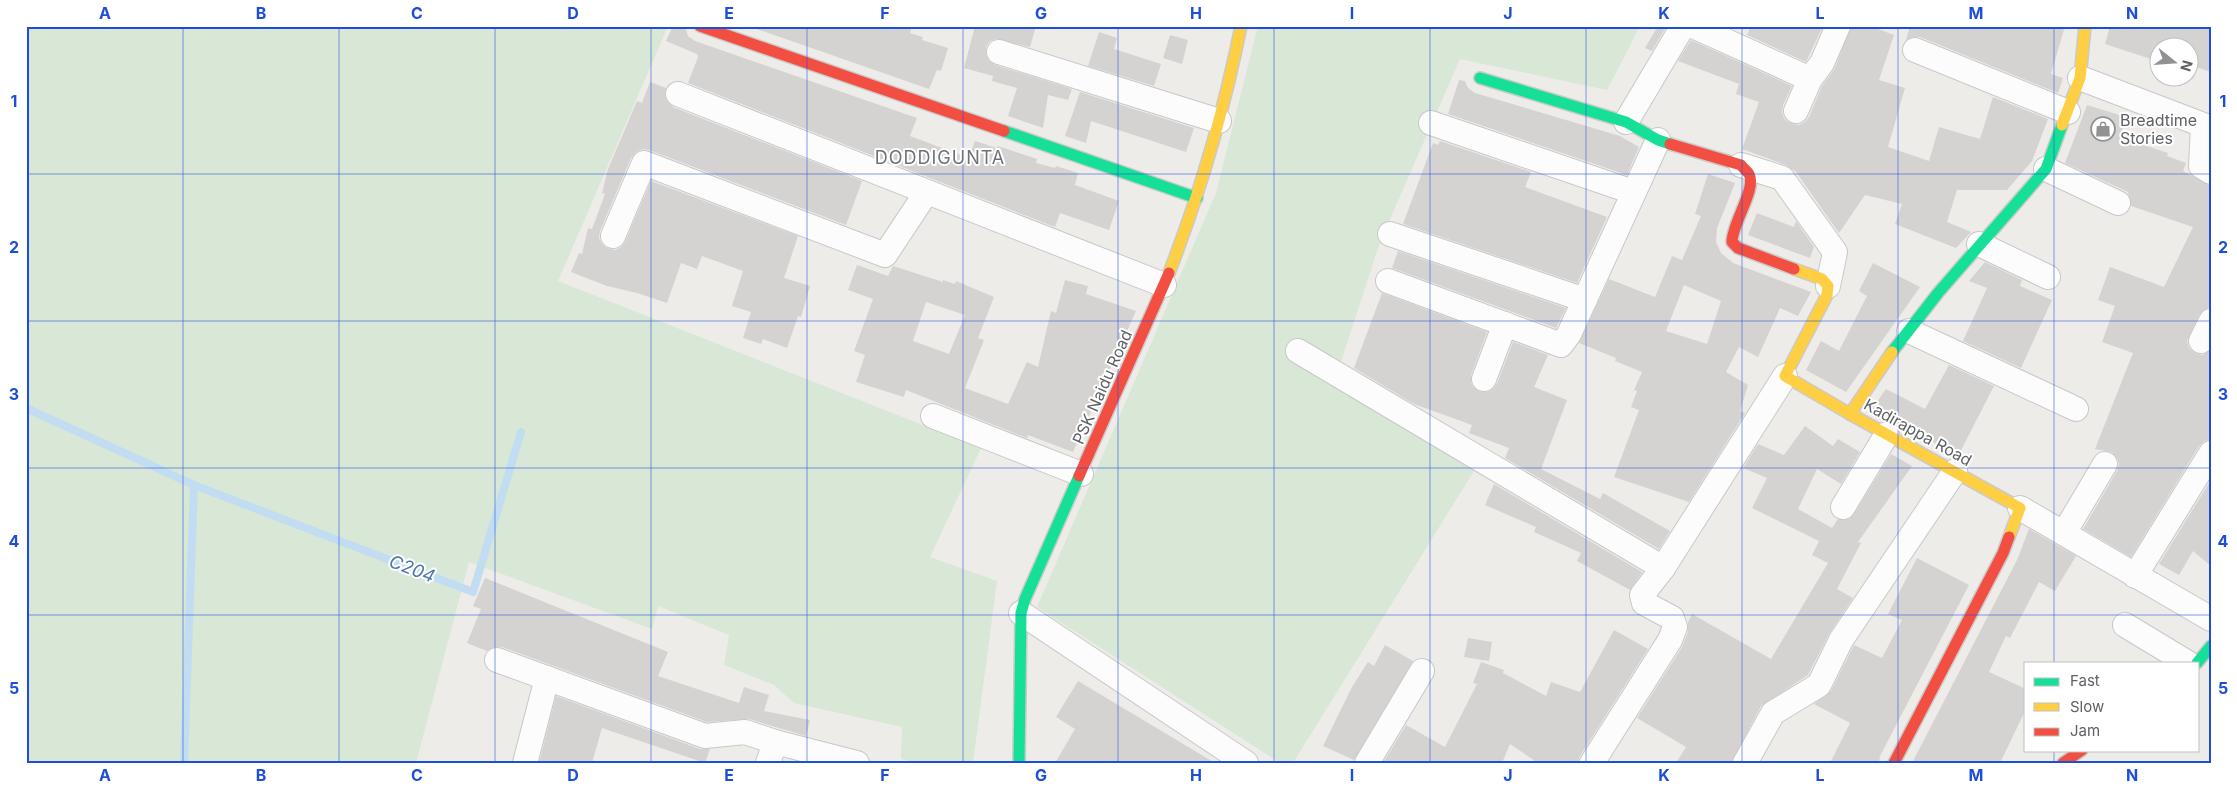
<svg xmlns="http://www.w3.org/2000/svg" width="2237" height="789" font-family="Inter,sans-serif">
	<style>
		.green { fill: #d8e7d6 }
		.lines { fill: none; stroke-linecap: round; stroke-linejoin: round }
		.stream { stroke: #c2ddf1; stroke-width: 8 }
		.building { fill: #d4d3d1; fill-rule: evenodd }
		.street-casing { stroke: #c8c8c8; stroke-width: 26 }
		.fast-casing { stroke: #cacaca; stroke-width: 14 }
		.slow-casing { stroke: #cacaca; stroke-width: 14 }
		.jam-casing { stroke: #cacaca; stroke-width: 14 }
		.street { stroke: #fcfcfc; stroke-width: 24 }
		.fast { stroke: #16e098; stroke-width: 11 }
		.slow { stroke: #ffcf43; stroke-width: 11 }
		.jam { stroke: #f24e42; stroke-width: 11 }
		.grid { fill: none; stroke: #1d4ed8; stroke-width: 1; stroke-opacity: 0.55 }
		.labels { text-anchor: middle; stroke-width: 4; stroke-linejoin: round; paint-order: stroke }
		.poi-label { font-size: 16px; fill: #5e6165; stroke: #fff; text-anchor: start }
		.street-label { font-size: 16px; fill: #5e6165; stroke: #fff }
		.neighbourhood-label { font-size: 18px; letter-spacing: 1px; fill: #6f7377; stroke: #fff }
		.water-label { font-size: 18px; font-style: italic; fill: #4e78a6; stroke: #fff }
		.neatline { fill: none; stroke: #1d4ed8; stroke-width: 2 }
		.grid-label { font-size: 16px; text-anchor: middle; font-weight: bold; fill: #1d4ed8 }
	</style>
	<rect width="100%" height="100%" fill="#edece9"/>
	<g class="green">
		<polygon points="26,26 668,26 558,281 981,448 930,557 997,581 973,763 918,763 901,759 902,727 794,703 774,685 724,665 729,635 658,606 652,629 469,562 416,763 26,763"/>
		<polygon points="1258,26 1640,26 1607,90 1460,59 1380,242 1333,386 1477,466 1293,763 1280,763 1037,607 1216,193"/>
	</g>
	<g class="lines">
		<g class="stream">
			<polyline points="26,408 194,485 184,763"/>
			<polyline points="194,485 473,592 521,432"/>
		</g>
	</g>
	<g class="building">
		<polygon points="673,26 685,26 688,36 695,41 917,118 910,136 969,158 975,141 997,148 998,146 1037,159 1036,163 1055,168 1056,166 1078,173 1075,185 1119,201 1109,230 1060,213 1055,227 688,83 698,57 697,54 666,41"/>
		<polygon points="748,26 912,26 910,33 923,37 922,40 948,48 941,71 937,70 929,89"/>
		<polygon points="975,26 1036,26 1030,47 996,39 989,42 986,47 986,55 989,61 995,65 1072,89 1068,100 1048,95 1043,128 1008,116 1017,88 992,81 993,76 964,68"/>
		<polygon points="1658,26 1666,27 1652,51 1645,48"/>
		<polygon points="1751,26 1823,26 1806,62 1747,35"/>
		<polygon points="1851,26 1870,26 1894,35 1879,80 1905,88 1888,147 1929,161 1939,127 1980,139 1993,97 2048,119 2032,161 2007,190 1957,190 1947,222 1971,232 1956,248 1895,224 1902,204 1865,195 1839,233 1796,172 1786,165 1742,149 1759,102 1736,94 1739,84 1678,61 1691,40 1792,86 1783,105 1782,113 1785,120 1790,123 1798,125 1805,122 1809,117 1822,86 1835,68"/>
		<polygon points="1910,26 2065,26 2051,74 2063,78 2058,93 1920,37 1913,37 1906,40"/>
		<polygon points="2110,26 2211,26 2211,72 2190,65 2190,48 2160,48 2160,62 2105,44"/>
		<polygon points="1099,32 1117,38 1114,49 1161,64 1154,86 1088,66"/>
		<polygon points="1170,35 1188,40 1182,64 1163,58"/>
		<polygon points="1459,80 1465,81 1468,88 1475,93 1620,136 1639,147 1627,175 1448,114"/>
		<polygon points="650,82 666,88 665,97 668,103 673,107 862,181 846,225 649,150 642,149 636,152 631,158 600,231 599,238 602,244 607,248 615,250 621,247 625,242 651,181 798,236 784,278 810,286 801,317 798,316 787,348 763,339 761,344 743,338 751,312 732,306 743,271 702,256 697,269 681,263 667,303 637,293 607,286 571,272 579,253 582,254 588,228 592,229 605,194 602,193 608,169 637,101 642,103"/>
		<polygon points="1080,92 1194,128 1186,152 1091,121 1086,143 1065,136"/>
		<polygon points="2087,105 2126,117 2120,137 2168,153 2167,156 2186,163 2183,171 2211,186 2211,302 2208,308 2199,315 2187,341 2189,348 2195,353 2202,355 2211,350 2211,439 2204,441 2199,446 2131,557 2083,529 2117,471 2119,464 2117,458 2112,452 2095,449 2133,353 2102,342 2115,306 2098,300 2110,267 2164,287 2193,227 2131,206 2128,192 2065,163"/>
		<polygon points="1440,141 1531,172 1525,187 1607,217 1577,283 1403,224 1433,143 1438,145"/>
		<path d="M1708 174 1735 183 1717 228 1716 242 1721 253 1733 263 1811 292 1798 316 1780 308 1758 357 1739 347 1726 372 1748 385 1740 411 1745 413 1689 502 1614 477 1639 410 1631 407 1637 391 1634 390 1642 372 1615 361 1616 358 1579 343 1609 279 1655 297 1672 256 1682 260 1701 216 1695 214ZM1684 285 1721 301 1707 344 1666 331Z"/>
		<polygon points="1757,213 1794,227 1796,221 1814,247 1810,258 1748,235"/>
		<polygon points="1398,251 1566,308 1556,328 1392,268"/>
		<polygon points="1985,262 2022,280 2020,286 2052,300 2021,368 1963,341 1987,288 1969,281"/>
		<polygon points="1873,263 1920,287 1846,392 1806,370 1821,341 1839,351 1867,296 1859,291"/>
		<path d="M857 265 888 276 893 266 943 282V280L955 284 956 281 994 297 978 338 984 340 965 388 1008 404 1027 362 1038 367 1051 311 1056 313 1065 280 1088 286 1086 294 1136 311 1073 452 1028 435 1027 438 906 390 904 397 856 382 865 355 854 351 873 299 848 290ZM926 302 965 315 949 354 913 341Z"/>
		<polygon points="1382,293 1487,332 1471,375 1471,382 1473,387 1480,392 1487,392 1493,389 1497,384 1513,342 1548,355 1534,387 1567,400 1541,469 1600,499 1603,493 1670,531 1659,549 1505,458 1509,448 1469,433 1472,425 1414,404 1354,368"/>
		<polygon points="1949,365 1994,386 1958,456 1872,409 1886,389 1925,409"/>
		<polygon points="1805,426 1833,446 1838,439 1860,452 1841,484 1817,469 1798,509 1832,528 1838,519 1849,519 1854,514 1891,454 1912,466 1858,542 1861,543 1837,589 1853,598 1829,634 1808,675 1761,706 1731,763 1676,763 1686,747 1637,718 1682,647 1688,632 1688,622 1692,614 1771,659 1828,563 1812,555 1819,541 1752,508 1767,478 1743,468 1758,444 1784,455"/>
		<polygon points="2211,480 2211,566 2193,551 2179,575 2159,564"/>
		<polygon points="1494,484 1642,572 1641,574 1630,590 1577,561 1581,553 1534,532 1536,527 1485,505"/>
		<polygon points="2029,529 2076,556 2055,591 2039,582 2010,638 2006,636 1989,672 2026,689 2026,709 2000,763 1912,763 2017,560"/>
		<polygon points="1917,558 1969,585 1880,756 1879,763 1830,763 1850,723 1814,704 1831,691 1854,645 1882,658 1902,620 1888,614"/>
		<polygon points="485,578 668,652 658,676 739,703 744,687 769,695 764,711 810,720 806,736 749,719 707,722 502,647 494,647 487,651 467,643 481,609 473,606"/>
		<polygon points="1614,630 1648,649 1580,756 1578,763 1538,763 1510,744 1502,763 1383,763 1406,725 1445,747 1477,684 1473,683 1481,662 1504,670 1503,673 1546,696 1551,682 1580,692"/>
		<polygon points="1468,638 1492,642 1489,661 1464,657"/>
		<polygon points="1385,645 1413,661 1354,760 1323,746 1352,687 1368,662 1374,666"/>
		<polygon points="1078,681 1215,763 1055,763 1075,729 1056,717"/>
		<polygon points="556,696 700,749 710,749 705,763 602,728 592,763 539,763"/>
	</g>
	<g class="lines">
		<g class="street-casing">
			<g id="street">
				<polyline points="1693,26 1810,79"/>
				<polyline points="1915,50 2068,112"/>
				<polyline points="999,52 1219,121"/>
				<polyline points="2080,78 2211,128"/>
				<polyline points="678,94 1164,285"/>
				<polyline points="1796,111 1810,79 1822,63 1838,26"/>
				<polyline points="1626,122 1683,26"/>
				<polyline points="1431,123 1633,192"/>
				<polyline points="2203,126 2201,166 2211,172"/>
				<polyline points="1741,165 1782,178 1835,252 1828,286"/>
				<polyline points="2046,169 2118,203"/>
				<polyline points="1390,234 1585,300"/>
				<polyline points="613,236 644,163 885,255 926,193"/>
				<polyline points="1979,244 2048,277"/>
				<polyline points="1388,281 1561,345 1569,334 1658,140"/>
				<polyline points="1909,331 2076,409"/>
				<polyline points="2201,341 2211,321"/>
				<polyline points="1298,351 1663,568"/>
				<polyline points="1484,379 1505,324"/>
				<polyline points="933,416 1081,474"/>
				<polyline points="1843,507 1887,434"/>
				<polyline points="2020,508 2211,619"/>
				<polyline points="2064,533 2105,464"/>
				<polyline points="2135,576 2211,453"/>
				<polyline points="1021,613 1246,763"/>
				<polyline points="2125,625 2188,663"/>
				<polyline points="497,660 705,736 745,732 775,742"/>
				<polyline points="525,763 547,678"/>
				<polyline points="768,763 775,742 857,763"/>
				<polyline points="1367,763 1422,671"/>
				<polyline points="1592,763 1670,640 1675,627 1672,618 1644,603 1642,595 1663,568 1785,376"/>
				<polyline points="1745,763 1773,713 1819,685 1841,640 1955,471"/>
			</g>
		</g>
		<g class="fast-casing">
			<g id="fast">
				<polyline points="1480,78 1626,122 1658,140 1670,144"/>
				<polyline points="1004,131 1197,198"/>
				<polyline points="1892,352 1938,293 2046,169 2062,125"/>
				<polyline points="2197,663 2211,646"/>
				<polyline points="1019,763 1021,613 1025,599 1079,476"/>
			</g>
		</g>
		<g class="slow-casing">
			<g id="slow">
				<polyline points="2062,125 2080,78 2085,26"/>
				<polyline points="1794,269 1822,279 1828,286 1827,295 1785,376 1850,414"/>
				<path d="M1169 273C1200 193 1224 111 1241 26"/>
				<polyline points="1892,352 1850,414 2020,508 2009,537"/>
			</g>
		</g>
		<g class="jam-casing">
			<g id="jam">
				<polyline points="700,26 1004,131"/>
				<path d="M1670 144 1741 165C1743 168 1747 171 1749 174 1757 189 1732 223 1732 242L1738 248 1794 269"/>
				<polyline points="1079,476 1169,273"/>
				<polyline points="1894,763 2003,553 2009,537"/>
				<polyline points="2063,763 2082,750"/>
			</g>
		</g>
		<use href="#street" class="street"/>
		<use href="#fast" class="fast"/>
		<use href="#slow" class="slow"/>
		<use href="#jam" class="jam"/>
	</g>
	<path class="grid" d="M183 26V763M339 26V763M495 26V763M651 26V763M807 26V763M963 26V763M1118 26V763M1274 26V763M1430 26V763M1586 26V763M1742 26V763M1898 26V763M2054 26V663M26 174H2211M26 321H2211M26 468H2211M26 615H2211M2054 750V763"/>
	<defs>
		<g id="shop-ring" transform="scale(1.25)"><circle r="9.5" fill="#fff" stroke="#909293" stroke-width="1.5"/><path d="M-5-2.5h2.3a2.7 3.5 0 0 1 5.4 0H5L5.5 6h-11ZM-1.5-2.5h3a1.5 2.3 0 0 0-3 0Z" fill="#909293"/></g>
	</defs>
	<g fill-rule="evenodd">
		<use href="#shop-ring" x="2103" y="129"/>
	</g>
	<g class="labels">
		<g class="poi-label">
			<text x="2120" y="126">Breadtime<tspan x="2120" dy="18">Stories</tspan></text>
		</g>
		<g class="street-label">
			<text transform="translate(1102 387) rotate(-66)" y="6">PSK Naidu Road</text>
			<text transform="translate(1918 432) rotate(29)" y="6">Kadirappa Road</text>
		</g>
		<g class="neighbourhood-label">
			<text x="940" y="164">DODDIGUNTA</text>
		</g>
		<g class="water-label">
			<text transform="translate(412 569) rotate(21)" y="6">C204</text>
		</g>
	</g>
	<rect width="2237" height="789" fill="none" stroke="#ffffff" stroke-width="55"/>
	<rect x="2024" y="662" width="175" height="90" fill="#ffffff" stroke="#bfc0c1"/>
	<rect x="2034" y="678" width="25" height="8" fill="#16e098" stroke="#bfc0c1"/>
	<text x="2070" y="686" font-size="15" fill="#5e6165">Fast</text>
	<rect x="2034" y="703" width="25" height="8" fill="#ffcf43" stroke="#bfc0c1"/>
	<text x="2070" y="712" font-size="15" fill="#5e6165">Slow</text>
	<rect x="2034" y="728" width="25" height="8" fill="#f24e42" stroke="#bfc0c1"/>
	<text x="2070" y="736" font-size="15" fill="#5e6165">Jam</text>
	<g transform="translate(2174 62) rotate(107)"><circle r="24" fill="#ffffff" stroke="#bfc0c1"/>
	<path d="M0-4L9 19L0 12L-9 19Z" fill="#909293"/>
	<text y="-8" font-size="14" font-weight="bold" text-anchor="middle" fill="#5e6165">N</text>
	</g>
	<rect x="28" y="28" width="2182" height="734" class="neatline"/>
	<g class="grid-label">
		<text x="105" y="19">A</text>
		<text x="261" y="19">B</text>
		<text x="417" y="19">C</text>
		<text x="573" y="19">D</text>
		<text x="729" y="19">E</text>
		<text x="885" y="19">F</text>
		<text x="1041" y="19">G</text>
		<text x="1196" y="19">H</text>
		<text x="1352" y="19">I</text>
		<text x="1508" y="19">J</text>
		<text x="1664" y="19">K</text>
		<text x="1820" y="19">L</text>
		<text x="1976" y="19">M</text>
		<text x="2132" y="19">N</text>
		<text x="14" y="107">1</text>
		<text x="2223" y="107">1</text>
		<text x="14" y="253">2</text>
		<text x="2223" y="253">2</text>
		<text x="14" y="400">3</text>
		<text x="2223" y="400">3</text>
		<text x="14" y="547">4</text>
		<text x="2223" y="547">4</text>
		<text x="14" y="694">5</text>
		<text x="2223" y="694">5</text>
		<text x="105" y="781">A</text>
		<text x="261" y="781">B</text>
		<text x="417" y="781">C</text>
		<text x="573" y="781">D</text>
		<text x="729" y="781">E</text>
		<text x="885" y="781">F</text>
		<text x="1041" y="781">G</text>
		<text x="1196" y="781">H</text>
		<text x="1352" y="781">I</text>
		<text x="1508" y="781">J</text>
		<text x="1664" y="781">K</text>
		<text x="1820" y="781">L</text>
		<text x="1976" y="781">M</text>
		<text x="2132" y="781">N</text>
	</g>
</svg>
